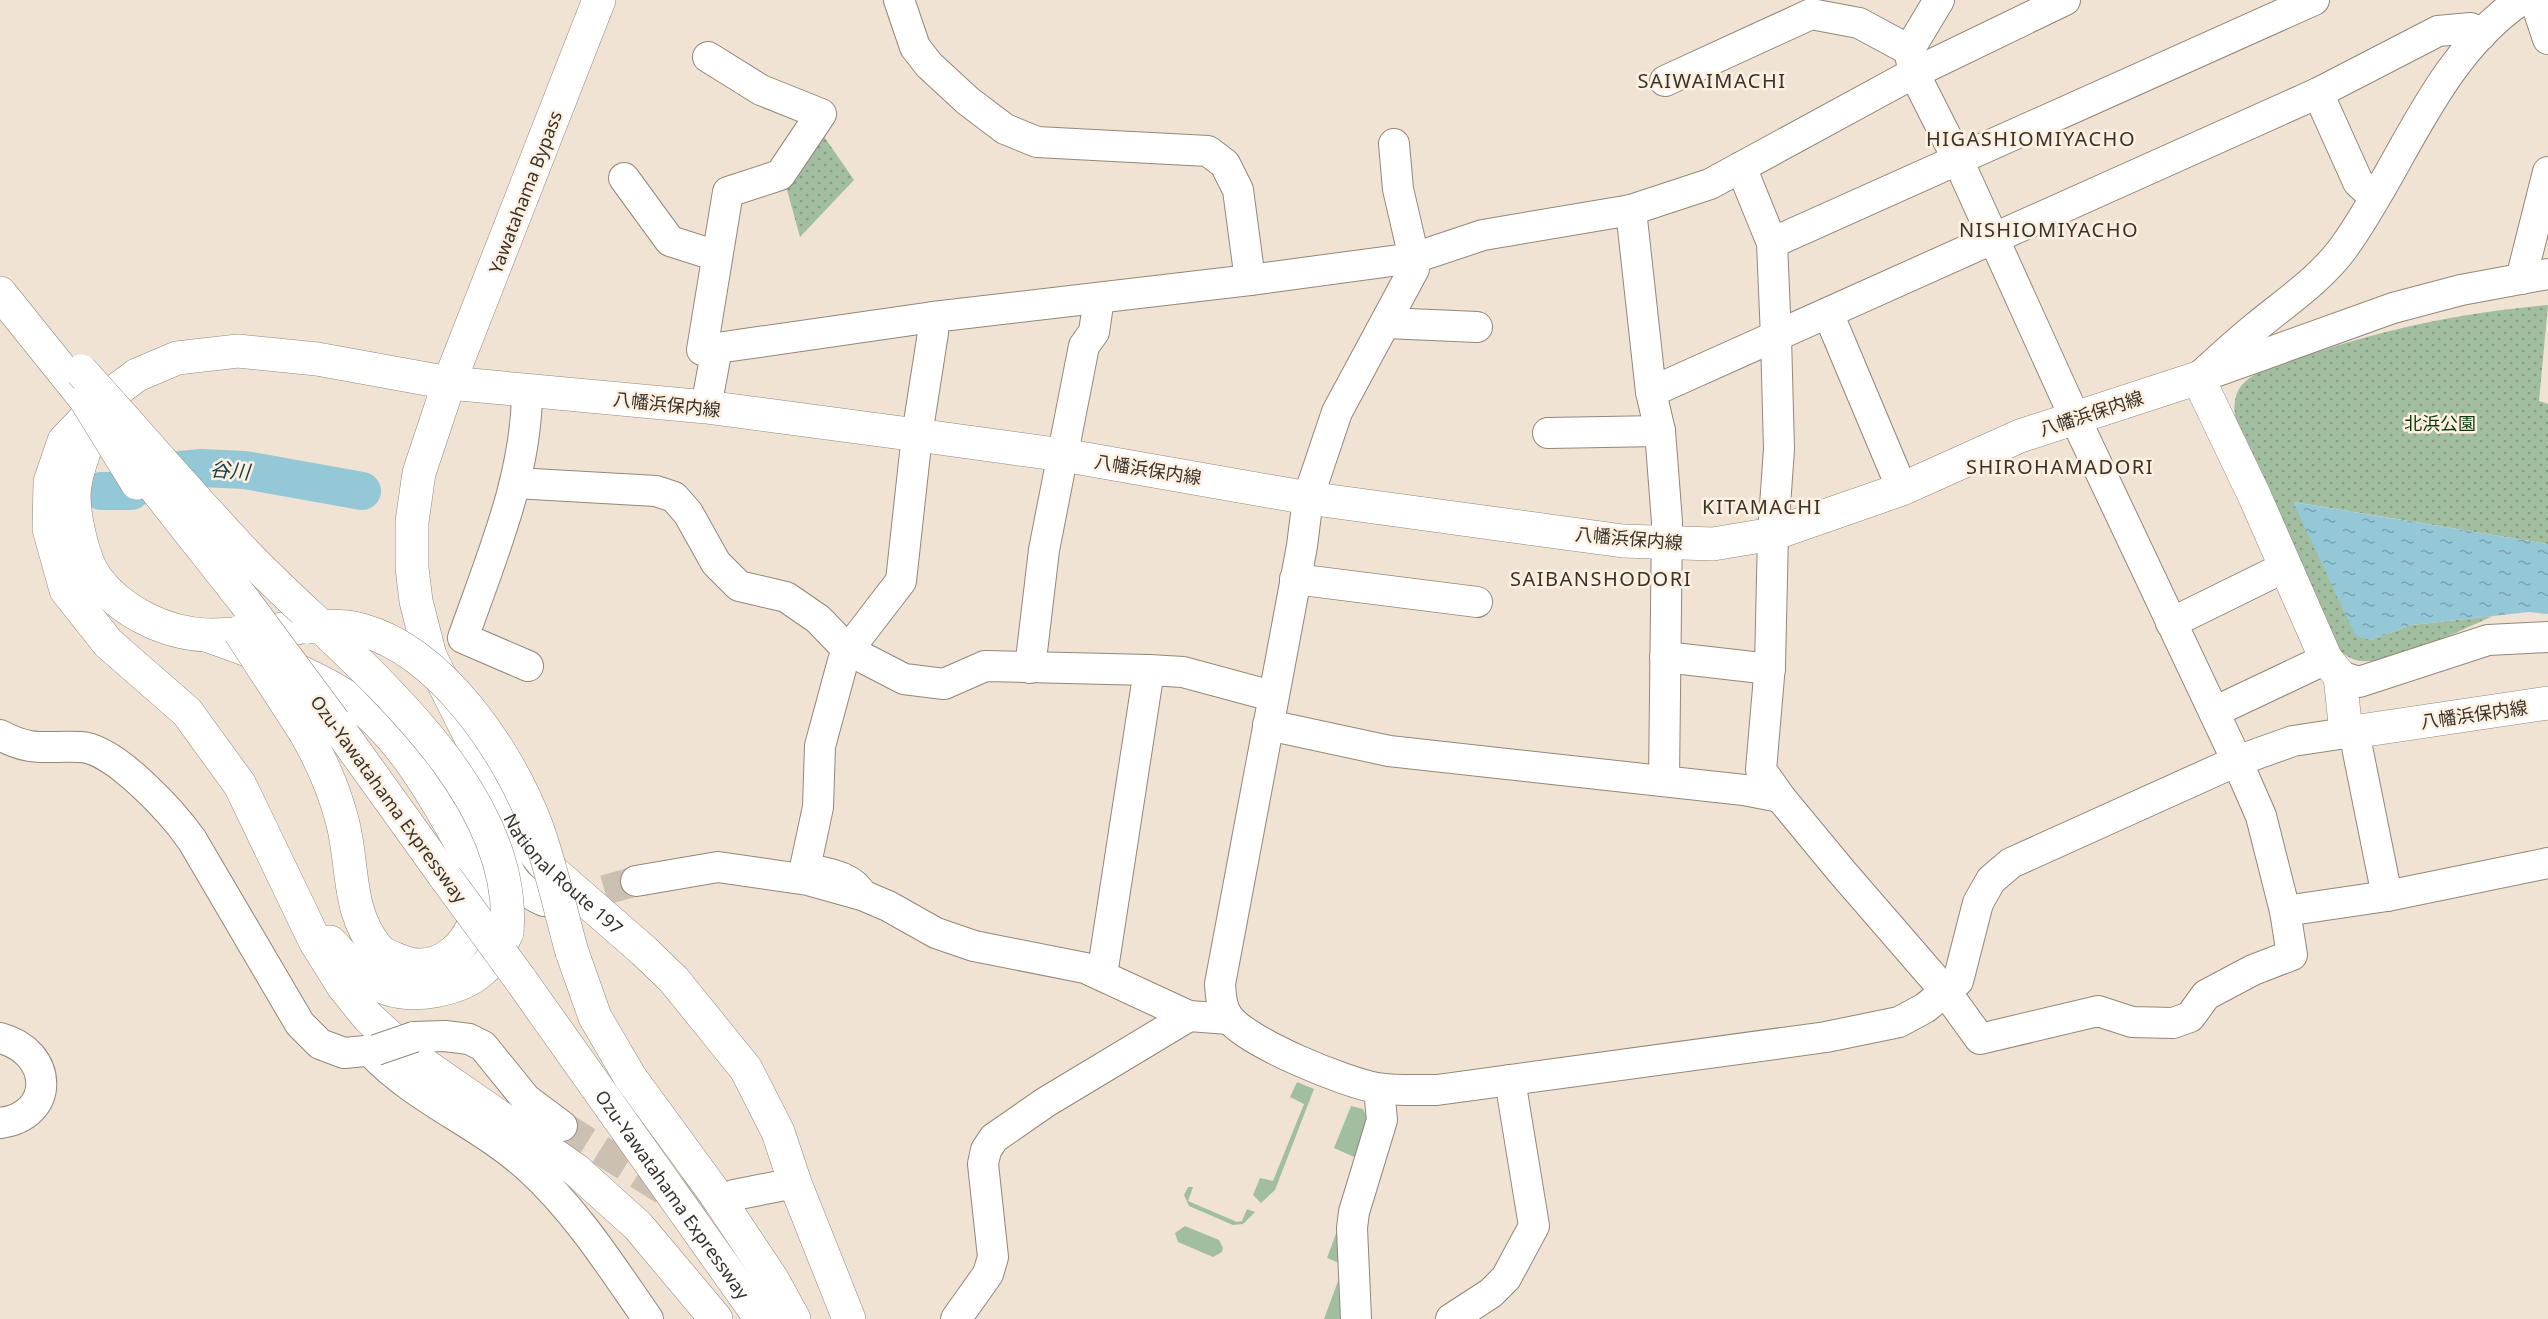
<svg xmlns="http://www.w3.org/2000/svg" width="2548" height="1319" font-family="'Noto Sans','Noto Sans JP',sans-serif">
<defs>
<pattern id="park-dots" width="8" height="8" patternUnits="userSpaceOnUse" patternTransform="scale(1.5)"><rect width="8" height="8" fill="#a2bea0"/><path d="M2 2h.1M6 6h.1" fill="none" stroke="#859b83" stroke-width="1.8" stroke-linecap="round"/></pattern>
<pattern id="water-ripples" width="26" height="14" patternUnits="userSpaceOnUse" patternTransform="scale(1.5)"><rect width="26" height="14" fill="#95c8d7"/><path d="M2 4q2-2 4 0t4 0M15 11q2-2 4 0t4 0" fill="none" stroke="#7aa3af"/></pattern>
</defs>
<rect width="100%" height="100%" fill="#f0e3d3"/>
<g fill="#a2bea0">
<path d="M1297,1082L1314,1089L1275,1190L1261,1203L1253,1195L1260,1178L1273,1181L1304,1104L1290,1097Z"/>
<path d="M1351,1106L1363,1109L1372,1128L1361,1160L1334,1148Z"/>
<path d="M1355,1182L1344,1319H1324L1344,1265L1327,1258Z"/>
<path d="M1188,1187H1193L1188,1201L1237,1222L1242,1221L1247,1209L1255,1212L1243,1224L1233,1225L1189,1206L1184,1195Z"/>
<path d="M1185,1226L1219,1240L1223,1248L1222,1252L1213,1257L1178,1242L1175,1233Z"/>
</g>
<g fill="url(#park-dots)">
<path d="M823,135L854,180L800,237L786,186Z"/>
<path d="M2548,305L2539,401L2548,404V544L2294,502L2370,640L2412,625L2493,616C2463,629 2392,665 2361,661C2351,660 2344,654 2337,648L2236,429C2235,415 2232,401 2239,389C2251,371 2276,366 2295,360C2377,330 2461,313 2548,305Z"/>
</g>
<path fill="url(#water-ripples)" d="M2293,502L2548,544V614L2529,612L2412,625L2370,640L2355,635Z"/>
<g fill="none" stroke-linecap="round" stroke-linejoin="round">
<path stroke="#95c8d7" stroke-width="38" d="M101,491H131L142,482L171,471L201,468L245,470L362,491"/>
<g stroke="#cbc0b2" stroke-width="30" stroke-dasharray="30 15" stroke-linecap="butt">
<path d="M561,901L571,900L636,881"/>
<path d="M562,1126L664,1190L695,1196L734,1195"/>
</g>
<g stroke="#948779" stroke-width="32">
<g id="minor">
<path d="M899,0L915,47L929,65L968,101L1005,129L1037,142L1208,151L1225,164L1238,190L1250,280"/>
<path d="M2535,0L2548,39"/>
<path d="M708,57L761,90L821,114L780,175L728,192L702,350L717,348"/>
<path d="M1665,81L1811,14L1859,23L1909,50"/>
<path d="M2318,93L2358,182L2374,197"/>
<path d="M1394,144L1398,189L1414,258V269L1337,412L1308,498L1302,546L1220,984C1221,996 1221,1008 1229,1018C1248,1043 1346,1083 1377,1088C1396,1091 1418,1090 1437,1090L1826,1037L1899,1022L1925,1008L1958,981L1978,903L1991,880L2011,863L2237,761L2293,741L2346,733"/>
<path d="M1741,167L1772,243L1776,337L1779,449L1773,534L1770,665L1761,770L1780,797L1842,872L1946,992L1980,1039L2098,1011L2132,1022L2173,1023L2190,1017L2206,995L2253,970L2292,955L2285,911L2261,816L2237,761L2075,418L1958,160L1914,73L1909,50L1939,0"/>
<path d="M624,178L670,241L717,256"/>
<path d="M1631,210L1651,392L1660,431L1667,522L1664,781"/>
<path d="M1772,243L2314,0"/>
<path d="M2521,279L2548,172"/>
<path d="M1828,313L1902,489"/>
<path d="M1386,323L1477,327"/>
<path d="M2212,373L2393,308L2461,290L2548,274"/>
<path d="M2198,378C2217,361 2236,343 2256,327C2286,302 2321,279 2344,247C2403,165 2435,59 2521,0"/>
<path d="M527,390C527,476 491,558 463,638L528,666"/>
<path d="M1651,392L2318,93L2438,31L2471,28L2481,35"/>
<path d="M706,407L717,348L933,317L1250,280L1414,258L1483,235L1631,210L1710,184L1914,73L2065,0"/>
<path d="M1548,433L1660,431"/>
<path d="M515,483L656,491L674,497L688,513L716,563L739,586L786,597L818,619L848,650L904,679L944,684L985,666L1149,670L1183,672L1272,696"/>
<path d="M1295,579L1477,602"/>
<path d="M2171,623L2285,567"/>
<path d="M1665,657L1770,669"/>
<path d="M1030,668L1044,550L1084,346L1094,332L1099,298"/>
<path d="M2340,676L2359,682L2488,640L2548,637"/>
<path d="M2214,712L2326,659"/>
<path d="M1268,725L1389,751L1744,790L1780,797"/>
<path d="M2354,732L2387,896"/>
<path d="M0,735C33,753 47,745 81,747C115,749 173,813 192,840L300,1024L320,1044L344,1053L376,1050"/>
<path d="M504,851C505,876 523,892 544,901"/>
<path d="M636,881L718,867L808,880L862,895L888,906L936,933L974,946L1085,968L1189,1016L1229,1019"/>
<path d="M862,895C852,875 824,873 805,868L818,807L820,746L843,661L848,650L901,581L917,435L933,333V317"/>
<path d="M2285,911L2387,896L2548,863"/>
<path d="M1102,975L1149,670"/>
<path d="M414,1037L445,1036L469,1039L483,1046L526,1099L562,1126"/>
<path d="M0,1038C54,1052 56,1116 0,1123"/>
<path d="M371,1052C416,1100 481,1124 529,1168C577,1212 611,1266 648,1319"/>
<path d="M734,1195L795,1183"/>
<path d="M956,1319L988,1274L993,1257L983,1164L986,1150L994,1138L1046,1102L1189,1016"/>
<path d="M1356,1319L1352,1228L1354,1212L1382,1120L1379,1089"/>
<path d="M1451,1319L1491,1293L1506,1278L1534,1226L1510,1080"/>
</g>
</g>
<g stroke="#948779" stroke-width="34">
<path id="major" d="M449,383L706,407L917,435L1063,455L1308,498L1623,541L1713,544L1773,534L1902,489L2020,436L2198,378L2255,497L2326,659L2340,676L2346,733L2548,703"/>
</g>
<g stroke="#948779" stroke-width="34">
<g id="highway">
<path id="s1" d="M599,0L449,383L419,473L412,522V568L416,601L430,656L518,832L543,863L644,951L674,980L746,1069L778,1132L795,1183L849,1319"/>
<path d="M0,293L86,400"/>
<path d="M449,383L317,359L238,351L177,358L137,375L102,401L64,441L50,482L49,529L66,590L108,643L187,712L240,785L315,941L343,986L368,1017L406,1052L576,1170L638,1226L716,1319"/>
<path d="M96,420C88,443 75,470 74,495C74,517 83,560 96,578C121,612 165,633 206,635C236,636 268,630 297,628"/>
<path d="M206,635C254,652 304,670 347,697C394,728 427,783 454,831C466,851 484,883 479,907C471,945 438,978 398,960C391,957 382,954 378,949C346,912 354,863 342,820C334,789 321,760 305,732"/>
<path d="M334,722L446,878"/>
<path d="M330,942C346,958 365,981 388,989C415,998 460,990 481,971C493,961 501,946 507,932"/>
<path d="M572,952L595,1017L630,1077L714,1192L772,1279L794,1319"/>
<path id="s2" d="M520,979L761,1319"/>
</g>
</g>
<use href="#minor" stroke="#fff" stroke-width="30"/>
<use href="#major" stroke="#fff" stroke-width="33"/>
<use href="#highway" stroke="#fff" stroke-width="33"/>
<g stroke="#948779" stroke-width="32" stroke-linecap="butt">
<path id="minor-bridge" d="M376,1050L414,1037"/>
</g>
<g stroke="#948779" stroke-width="34" stroke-linecap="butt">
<g id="highway-bridge">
<path d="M81,371C136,431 189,494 245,553C338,651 519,780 507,932"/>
<path d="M86,400L137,483"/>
<path d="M132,459L245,602L334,722"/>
<path d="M308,627C326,626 345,625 362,630C441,652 508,751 536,825C551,865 560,910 572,952"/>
<path d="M240,632L305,732"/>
<path d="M446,878L520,979"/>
</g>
</g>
<use href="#minor-bridge" stroke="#fff" stroke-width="30"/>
<use href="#highway-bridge" stroke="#fff" stroke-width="33"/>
</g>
<g text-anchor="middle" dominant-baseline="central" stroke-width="5" stroke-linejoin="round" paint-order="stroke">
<g font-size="18" fill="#37322c" stroke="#fef0e0">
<text transform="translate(525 192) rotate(-69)">Yawatahama Bypass</text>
<text transform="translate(667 404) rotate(6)">八幡浜保内線</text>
<text transform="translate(2091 413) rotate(-18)">八幡浜保内線</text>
<text transform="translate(1148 469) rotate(9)">八幡浜保内線</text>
<text transform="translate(1629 538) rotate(5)">八幡浜保内線</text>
<text transform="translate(2474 714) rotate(-8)">八幡浜保内線</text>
<text transform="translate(389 799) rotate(54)">Ozu-Yawatahama Expressway</text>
<text stroke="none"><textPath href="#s1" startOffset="950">National Route 197</textPath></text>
<text stroke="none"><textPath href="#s2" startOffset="264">Ozu-Yawatahama Expressway</textPath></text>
</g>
<g font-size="18" fill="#0c3a0d" stroke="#fef0e0">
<text x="2440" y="423">北浜公園</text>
</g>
<g font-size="20" letter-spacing="1.5" fill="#37322c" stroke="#fef0e0">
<text x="1712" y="80">SAIWAIMACHI</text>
<text x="2031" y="138">HIGASHIOMIYACHO</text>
<text x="2049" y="229">NISHIOMIYACHO</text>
<text x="2060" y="466">SHIROHAMADORI</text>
<text x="1762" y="506">KITAMACHI</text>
<text x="1601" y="578">SAIBANSHODORI</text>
</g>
<g font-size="20" font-style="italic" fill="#103f4a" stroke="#fef0e0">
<text transform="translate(230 470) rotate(5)">谷川</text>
</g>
</g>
</svg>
